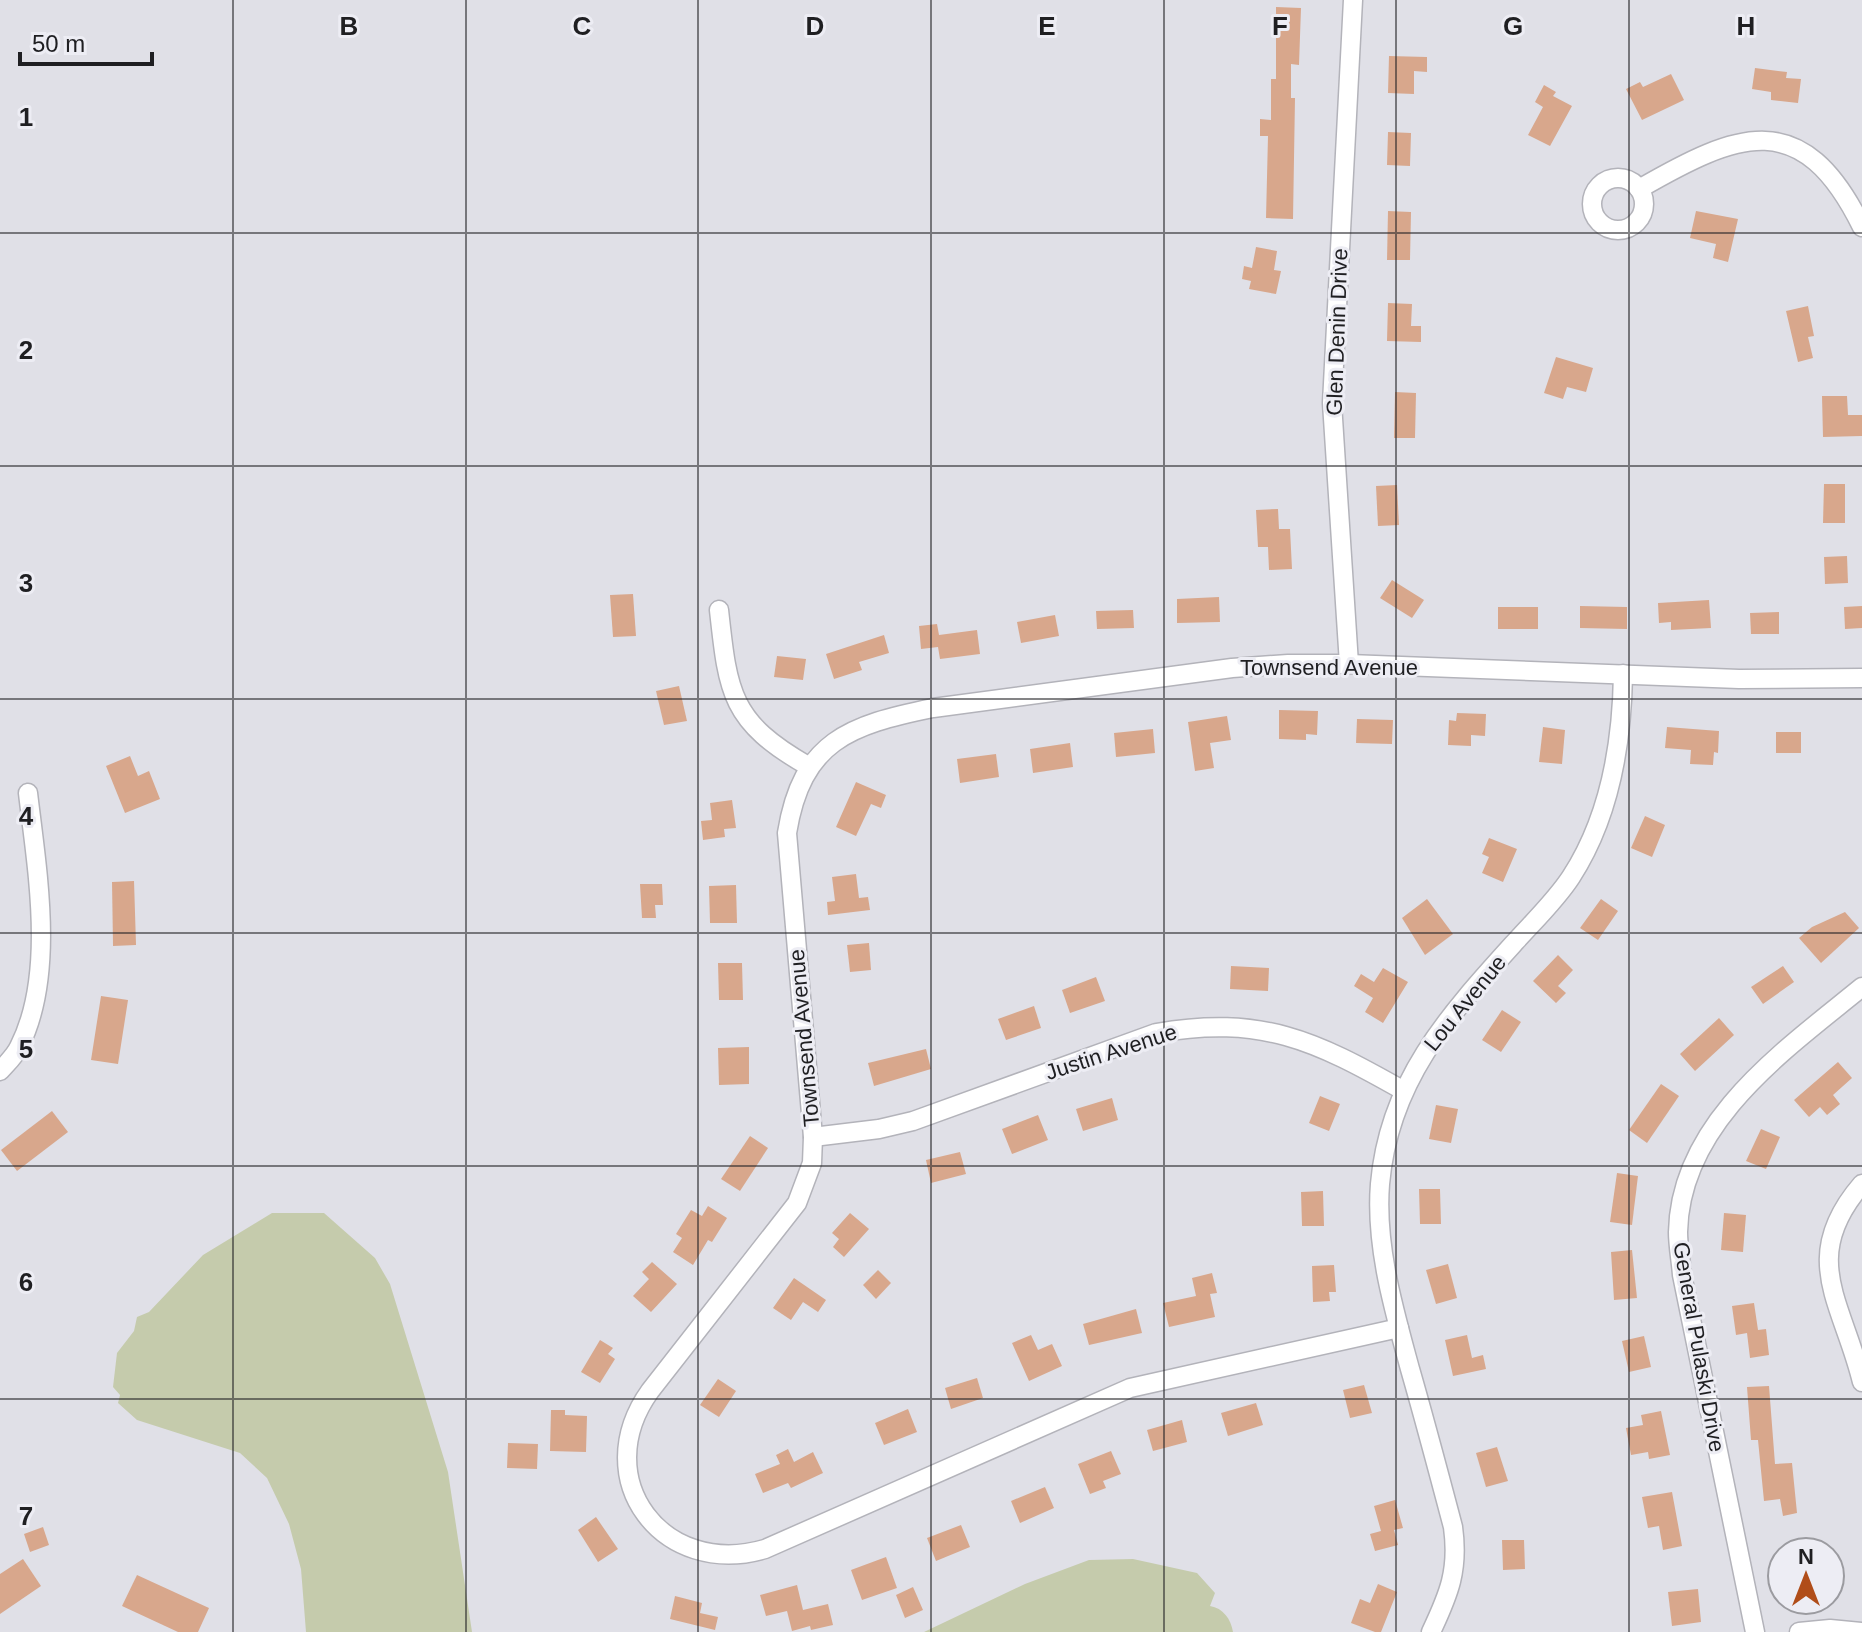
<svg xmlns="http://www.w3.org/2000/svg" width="1862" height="1632" font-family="Arial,sans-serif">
<rect width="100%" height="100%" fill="#e0e0e7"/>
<g fill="#c5cbac">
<path d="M272,1213H324L375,1258L390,1284L448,1472L472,1632H306L301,1569L289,1524L267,1478L240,1453L137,1420L118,1403L120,1395L113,1387L117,1353L134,1331L137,1317L149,1312L203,1255Z"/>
<path d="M1133,1559L1197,1573L1215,1593L1210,1606C1223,1608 1231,1619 1233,1632H924L1025,1584L1089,1560Z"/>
</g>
<g fill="#d8a78c">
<path d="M1276,7L1301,8L1299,65L1291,64V98H1295L1293,219L1266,218L1268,136H1260V119L1271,120V79H1276Z"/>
<path d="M1389,56L1427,57V72L1414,71V94L1388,93Z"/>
<path d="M1755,68L1787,72L1786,78L1801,79L1798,103L1771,100V92L1752,89Z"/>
<path d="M1671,74L1684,100L1642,120L1626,89L1640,82L1643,87Z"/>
<path d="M1544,85L1556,92L1553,96L1572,106L1550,146L1528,135L1543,107L1535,102Z"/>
<path d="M1388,132L1411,133L1410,166L1387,165Z"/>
<path d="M1388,211L1411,212L1410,260H1387Z"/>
<path d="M1696,211L1738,219L1728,262L1713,258L1716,244L1690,238Z"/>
<path d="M1256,247L1277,251L1274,270L1281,271L1276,294L1249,289L1251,281L1242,279L1244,266L1252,268Z"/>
<path d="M1388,303L1412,304L1411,326H1421V342L1387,341Z"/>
<path d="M1808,306L1814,336L1808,337L1813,358L1798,362L1786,311Z"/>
<path d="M1556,357L1593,368L1586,392L1567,387L1563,399L1544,393Z"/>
<path d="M1395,392L1416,393L1415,438H1394Z"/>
<path d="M1822,396H1847L1848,415H1862V436L1823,437Z"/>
<path d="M1824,484H1845V523H1823Z"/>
<path d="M1397,485L1399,525L1378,526L1376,486Z"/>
<path d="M1278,509L1279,529H1290L1292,569L1269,570L1268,547H1258L1256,510Z"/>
<path d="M1847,556L1848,583L1825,584L1824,557Z"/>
<path d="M1392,580L1424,600L1412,618L1380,598Z"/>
<path d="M633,594L636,636L613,637L610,595Z"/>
<path d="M1219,597L1220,622L1177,623V599Z"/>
<path d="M1709,600L1711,628L1671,630V622L1659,623L1658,603Z"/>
<path d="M1580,606L1627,607V629L1580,628Z"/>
<path d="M1862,606V628L1845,629L1844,607Z"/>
<rect x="1498" y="607" width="40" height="22"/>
<path d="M1133,610L1134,628L1097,629L1096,611Z"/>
<path d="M1779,612V634H1751L1750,613Z"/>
<path d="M1055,615L1059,636L1021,643L1017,622Z"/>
<path d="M937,624L939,635L977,630L980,654L940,659L938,647L921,649L919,626Z"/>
<path d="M884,635L889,653L859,662L862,670L834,679L826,654Z"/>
<path d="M777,656L806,659L803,680L774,677Z"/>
<path d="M679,686L687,721L664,725L656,691Z"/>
<path d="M1279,710L1318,711L1317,735L1306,734V740L1279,739Z"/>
<path d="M1457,713L1486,714L1485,736L1471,735V746L1448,745L1449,720L1456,721Z"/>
<path d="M1227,716L1231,740L1210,743L1214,768L1195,771L1188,722Z"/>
<path d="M1357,719L1393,720L1392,744L1356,743Z"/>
<path d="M1543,727L1565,730L1562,764L1539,762Z"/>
<path d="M1667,727L1719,731L1718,753L1714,752L1713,765L1690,764L1691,750L1665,748Z"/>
<path d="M1153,729L1155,753L1116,757L1114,733Z"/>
<rect x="1776" y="732" width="25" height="21"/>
<path d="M1070,743L1073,767L1033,773L1030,749Z"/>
<path d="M996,754L999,777L960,783L957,759Z"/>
<path d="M130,756L138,776L149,771L160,799L125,813L106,766Z"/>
<path d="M856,782L886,795L881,808L871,804L856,836L836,827Z"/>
<path d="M732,800L736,828L724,829L725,837L703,840L701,821L712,820L710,803Z"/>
<path d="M1645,816L1665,825L1652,857L1631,848Z"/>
<path d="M1489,838L1517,849L1503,882L1482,873L1489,857L1482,854Z"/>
<path d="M856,874L859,898L868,897L870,910L828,915L827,902L835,901L832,877Z"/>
<path d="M134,881L136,945L113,946L112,882Z"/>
<path d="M640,884H662L663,905H655L656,918H642Z"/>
<path d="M736,885L737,923H710L709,886Z"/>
<path d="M1427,899L1453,934L1425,955L1402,918Z"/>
<path d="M1601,899L1618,911L1598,940L1580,928Z"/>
<path d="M1845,912L1859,928L1821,963L1799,938L1812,927Z"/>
<path d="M869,943L871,970L850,972L847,945Z"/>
<path d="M1558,955L1573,970L1558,986L1566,993L1556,1003L1533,981Z"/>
<path d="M718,963H742L743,1000H719Z"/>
<path d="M1231,966L1269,968L1268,991L1230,989Z"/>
<path d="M1783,966L1794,982L1763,1004L1751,987Z"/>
<path d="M1383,968L1408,982L1383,1023L1365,1012L1373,998L1354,986L1361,974L1374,982Z"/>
<path d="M1096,977L1105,1001L1070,1013L1062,990Z"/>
<path d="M101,996L128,1000L118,1064L91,1060Z"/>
<path d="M1034,1006L1041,1028L1006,1040L998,1019Z"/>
<path d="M1502,1010L1521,1022L1501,1052L1482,1040Z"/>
<path d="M1719,1018L1734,1035L1695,1071L1680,1054Z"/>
<path d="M749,1047V1084L719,1085L718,1048Z"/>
<path d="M926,1049L931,1069L874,1086L868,1063Z"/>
<path d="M1838,1062L1852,1078L1833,1095L1840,1104L1827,1115L1820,1107L1809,1117L1794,1100Z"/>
<path d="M1661,1084L1679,1096L1647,1143L1629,1130Z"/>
<path d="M1320,1096L1340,1104L1329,1131L1309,1123Z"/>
<path d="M1112,1098L1118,1120L1083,1131L1076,1109Z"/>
<path d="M1436,1105L1458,1109L1451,1143L1429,1139Z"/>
<path d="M52,1111L68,1132L17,1171L1,1150Z"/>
<path d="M1038,1115L1048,1140L1012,1154L1002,1129Z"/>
<path d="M1761,1129L1780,1137L1766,1169L1746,1161Z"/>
<path d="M750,1136L768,1148L740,1191L721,1179Z"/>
<path d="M960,1152L966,1174L931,1183L926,1160Z"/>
<path d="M1617,1173L1638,1176L1632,1225L1610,1222Z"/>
<path d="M1419,1189H1440L1441,1224H1420Z"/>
<path d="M1323,1191L1324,1226H1302L1301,1192Z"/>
<path d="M708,1206L727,1218L712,1242L708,1240L693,1265L673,1252L682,1238L676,1234L691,1210L702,1216Z"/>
<path d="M850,1213L869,1229L844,1257L833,1247L839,1239L832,1233Z"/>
<path d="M1724,1213L1746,1215L1743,1252L1721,1250Z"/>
<path d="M1632,1250L1637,1298L1614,1300L1611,1252Z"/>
<path d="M652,1262L677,1284L651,1312L633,1296L649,1279L642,1272Z"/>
<path d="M1448,1264L1457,1298L1436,1304L1426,1270Z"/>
<path d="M1334,1265L1336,1292H1329L1330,1301L1313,1302L1312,1266Z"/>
<path d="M878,1270L891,1283L876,1299L863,1285Z"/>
<path d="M1212,1273L1217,1293L1210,1294L1215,1317L1169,1327L1163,1303L1196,1296L1192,1278Z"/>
<path d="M794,1278L826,1300L818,1312L803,1302L791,1320L773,1308Z"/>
<path d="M1754,1303L1758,1330L1766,1329L1769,1355L1750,1358L1747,1333L1736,1335L1732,1306Z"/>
<path d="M1136,1309L1142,1333L1089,1345L1083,1324Z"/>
<path d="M1031,1335L1038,1350L1052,1344L1062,1366L1029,1381L1012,1343Z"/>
<path d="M1467,1335L1472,1358L1483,1355L1486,1369L1453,1376L1445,1340Z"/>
<path d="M1644,1336L1651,1367L1629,1372L1622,1341Z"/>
<path d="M600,1340L613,1348L608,1354L615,1359L600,1383L581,1372Z"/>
<path d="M977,1378L983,1398L951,1409L945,1388Z"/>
<path d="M718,1379L736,1391L719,1417L700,1405Z"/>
<path d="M1364,1385L1372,1413L1350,1418L1343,1390Z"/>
<path d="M1769,1386L1775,1464L1792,1463L1797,1513L1783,1516L1780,1499L1764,1501L1758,1440H1751L1747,1387Z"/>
<path d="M1256,1403L1263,1425L1228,1436L1221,1413Z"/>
<path d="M908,1409L917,1432L884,1445L875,1423Z"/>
<path d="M551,1410H565V1415L587,1416L586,1452L550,1451Z"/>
<path d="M1661,1411L1670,1455L1649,1459L1648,1452L1631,1455L1626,1428L1643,1425L1641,1415Z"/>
<path d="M1182,1420L1187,1442L1153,1451L1147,1430Z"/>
<path d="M508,1443L538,1444L537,1469L507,1468Z"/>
<path d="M1497,1447L1508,1481L1486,1487L1476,1453Z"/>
<path d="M788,1449L794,1462L813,1452L823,1473L791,1488L788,1483L763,1493L755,1474L780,1464L776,1455Z"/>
<path d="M1111,1451L1121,1474L1103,1481L1106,1488L1090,1494L1078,1464Z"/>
<path d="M1045,1487L1054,1508L1020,1523L1011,1501Z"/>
<path d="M1672,1492L1682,1546L1663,1550L1659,1526L1648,1528L1642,1497Z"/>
<path d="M1395,1500L1403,1528L1394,1530L1398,1545L1375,1551L1370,1534L1381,1531L1374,1506Z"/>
<path d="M596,1517L618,1549L598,1562L578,1530Z"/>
<path d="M961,1525L970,1547L936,1561L927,1538Z"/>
<path d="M43,1527L49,1545L30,1552L24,1534Z"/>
<path d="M1502,1540H1524L1525,1569L1503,1570Z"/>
<path d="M886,1557L897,1588L862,1600L851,1570Z"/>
<path d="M23,1559L41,1586L0,1614V1574Z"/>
<path d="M137,1575L209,1608L198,1632H178L122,1606Z"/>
<path d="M1378,1584L1397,1592L1381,1632H1375L1351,1623L1360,1599L1370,1603Z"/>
<path d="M797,1585L803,1610L828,1604L833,1625L811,1630L810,1626L792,1631L787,1611L766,1616L760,1595Z"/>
<path d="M913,1587L923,1610L905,1618L896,1595Z"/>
<path d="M1698,1589L1701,1622L1672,1626L1668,1592Z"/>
<path d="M675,1596L702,1603L700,1613L718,1617L715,1630L670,1619Z"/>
</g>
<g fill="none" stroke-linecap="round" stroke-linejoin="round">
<g stroke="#b3b3ba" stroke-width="21">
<g id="minor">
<circle cx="1618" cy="204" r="26"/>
<path d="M1639,189C1738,132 1802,105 1862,227"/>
<path d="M719,610C728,694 731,722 808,766"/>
<path d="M1349,664L1332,403L1353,0"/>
<path d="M0,1071C6,1064 15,1056 19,1047C56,975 37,870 28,793"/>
<path d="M813,1137L879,1129L913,1121L1156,1033C1262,1015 1314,1040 1404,1091"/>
<path d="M1862,1184C1798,1258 1843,1303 1862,1382"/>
<path d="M1399,1328L1130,1388L765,1549C663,1579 587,1479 650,1391L797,1203L812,1163L813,1137L787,833C802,741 849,725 933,708L1232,668L1288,664H1349L1739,679L1862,678"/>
<path d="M1431,1632C1449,1594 1459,1570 1453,1527C1439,1474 1425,1421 1410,1369C1394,1310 1375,1246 1380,1184C1389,1080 1449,1015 1516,941C1535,920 1556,900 1571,877C1610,817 1622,744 1623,674"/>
<path d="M1755,1632L1682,1275C1681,1261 1678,1246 1678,1232C1680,1122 1785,1050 1862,987"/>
<path d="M1799,1632L1830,1629L1861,1632"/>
</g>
</g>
<use href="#minor" stroke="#fff" stroke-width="18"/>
</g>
<path fill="none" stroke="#1f1f22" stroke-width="2" stroke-opacity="0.55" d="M233,0V1632M466,0V1632M698,0V1632M931,0V1632M1164,0V1632M1396,0V1632M1629,0V1632M0,233H1862M0,466H1862M0,699H1862M0,933H1862M0,1166H1862M0,1399H1862"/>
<g text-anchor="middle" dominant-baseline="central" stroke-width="6" stroke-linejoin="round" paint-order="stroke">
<g font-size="22" fill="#1f1f22" stroke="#ededf4">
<text transform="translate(1337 332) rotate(-88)">Glen Denin Drive</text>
<text x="1329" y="667">Townsend Avenue</text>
<text transform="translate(1465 1003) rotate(-51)">Lou Avenue</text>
<text transform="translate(804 1038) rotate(-95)">Townsend Avenue</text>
<text transform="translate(1111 1052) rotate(-18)">Justin Avenue</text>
<text transform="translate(1699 1347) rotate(80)">General Pulaski Drive</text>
</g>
</g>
<g font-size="26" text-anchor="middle" font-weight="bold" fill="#1f1f22" stroke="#ededf4" stroke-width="6" stroke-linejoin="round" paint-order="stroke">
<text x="349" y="35">B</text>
<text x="582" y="35">C</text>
<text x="815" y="35">D</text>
<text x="1047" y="35">E</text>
<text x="1280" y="35">F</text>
<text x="1513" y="35">G</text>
<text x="1746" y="35">H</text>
<text x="26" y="126">1</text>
<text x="26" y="359">2</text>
<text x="26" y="592">3</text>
<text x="26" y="825">4</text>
<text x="26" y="1058">5</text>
<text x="26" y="1291">6</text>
<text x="26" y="1525">7</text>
</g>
<g transform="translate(1806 1576)"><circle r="38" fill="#ededf4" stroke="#9b9ba0" stroke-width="2"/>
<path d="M0-6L14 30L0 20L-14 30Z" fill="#b04d19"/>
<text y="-12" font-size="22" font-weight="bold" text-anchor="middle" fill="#1f1f22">N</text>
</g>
<path d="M20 52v12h132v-12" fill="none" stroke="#1f1f22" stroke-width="4"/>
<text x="32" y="52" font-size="24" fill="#1f1f22" stroke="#ededf4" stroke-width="6" paint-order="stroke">50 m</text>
</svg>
